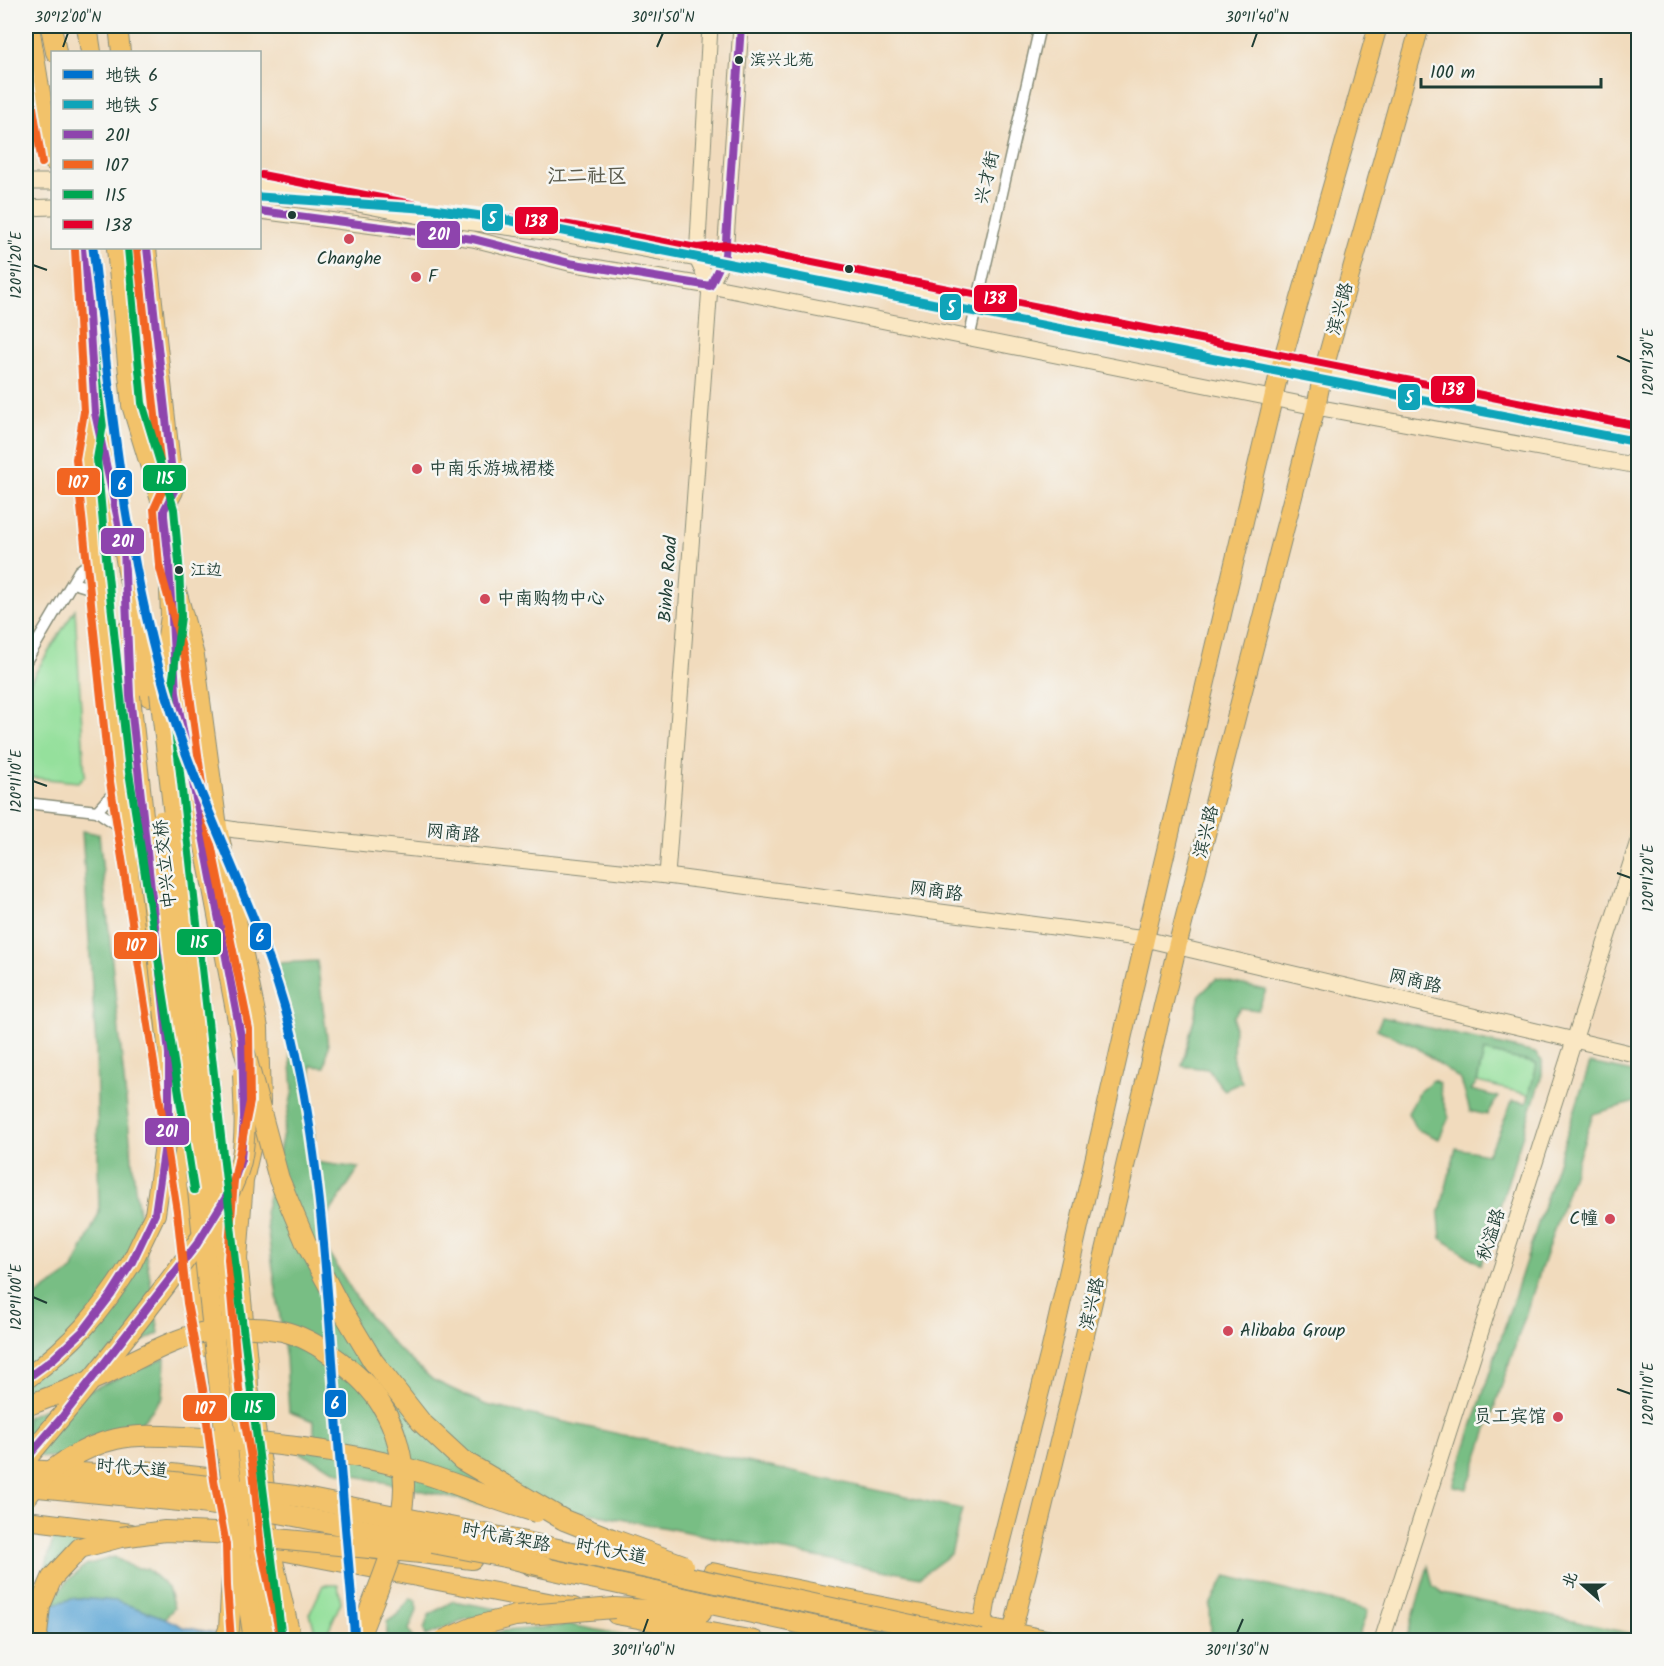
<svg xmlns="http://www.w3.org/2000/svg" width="1664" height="1666" font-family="Kalam,'LXGW WenKai TC',sans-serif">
<rect width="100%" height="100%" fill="#f6f6f2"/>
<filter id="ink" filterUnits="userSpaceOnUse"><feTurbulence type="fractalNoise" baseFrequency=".0167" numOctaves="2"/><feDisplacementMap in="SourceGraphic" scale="12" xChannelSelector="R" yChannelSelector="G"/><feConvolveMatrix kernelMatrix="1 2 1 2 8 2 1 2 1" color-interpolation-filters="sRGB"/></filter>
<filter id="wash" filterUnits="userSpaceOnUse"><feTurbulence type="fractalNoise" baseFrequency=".008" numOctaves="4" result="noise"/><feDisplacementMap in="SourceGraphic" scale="24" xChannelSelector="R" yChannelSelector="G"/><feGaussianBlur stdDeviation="1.35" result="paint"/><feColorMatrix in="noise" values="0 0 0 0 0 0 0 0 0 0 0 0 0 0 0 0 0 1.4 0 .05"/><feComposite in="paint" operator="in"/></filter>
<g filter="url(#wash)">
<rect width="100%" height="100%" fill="#f1dbbd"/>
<g fill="#95e09c" stroke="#5a8e68" stroke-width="1.5">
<path d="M75,609L85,776L78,782L26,777V688Z"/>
<path d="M1484,1051L1538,1064L1530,1095L1477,1082Z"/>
<path d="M323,1585H338L341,1602L324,1640H317L310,1613Z"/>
</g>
<g fill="#78be84" stroke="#4c7e5c" stroke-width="1.5">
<path d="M82,831L99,834L135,1188L159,1333L87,1370L26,1396V1303L72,1271L99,1213L96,1048Z"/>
<path d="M317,961L328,1046L325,1067L311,1066L315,1162L359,1168L325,1220L323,1244L364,1310L395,1346L433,1380L486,1405L962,1509L951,1554L920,1577L589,1513L476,1503L339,1472L300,1453L301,1435L314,1437V1421L289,1412L286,1359L265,1213L293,1090L289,1038L278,963Z"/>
<path d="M1216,979L1266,990L1258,1010L1240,1008L1234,1016L1233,1061L1242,1082L1224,1090L1208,1069L1182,1066L1200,995Z"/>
<path d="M1382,1017L1535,1053L1542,1061V1075L1481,1265L1441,1238L1439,1215L1456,1148L1487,1154L1498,1135L1512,1101L1527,1103L1537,1064L1484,1051L1477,1082L1471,1090L1498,1097L1487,1115L1470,1111L1461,1080L1416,1047L1377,1029Z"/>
<path d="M1590,1063L1638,1073V1105L1635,1102L1593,1114L1467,1489L1453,1486Z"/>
<path d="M1433,1080L1439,1083L1442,1098L1449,1117L1439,1139L1416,1129L1408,1113L1420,1091Z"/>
<path d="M165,1358L163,1397L133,1433L57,1458L26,1455V1417Z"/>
<path d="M54,1536L87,1544L43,1577Z"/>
<path d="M114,1557L132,1567L147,1569L168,1588L174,1608L165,1618L116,1601L75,1598L50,1605L67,1581L86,1565Z"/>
<path d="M1428,1566L1433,1586L1443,1593L1638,1635V1640H1406Z"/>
<path d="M1226,1576L1368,1610L1357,1640H1220L1211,1638L1210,1605Z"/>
<path d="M411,1598L416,1601L417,1611L409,1629L413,1638L411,1640H390L387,1634V1622L397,1615Z"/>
<path d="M453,1601L508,1611L463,1620L426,1636L424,1629L429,1615Z"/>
<path d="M571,1625L650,1640H474L504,1631Z"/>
</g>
<path fill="#61a8d7" stroke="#407286" stroke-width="1.5" d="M75,1598L116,1601L165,1618L183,1627L254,1640H26V1612Z"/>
</g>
<g filter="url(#ink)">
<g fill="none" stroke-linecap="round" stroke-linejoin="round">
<g stroke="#888c78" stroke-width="13">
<g id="street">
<path d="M969,339L1040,26"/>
<path d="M73,583L100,591"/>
<path d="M26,661L79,571L96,558"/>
<path d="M26,803L97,811L128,832"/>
<path d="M97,811L114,792L117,782"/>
</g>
</g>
<g stroke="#888c78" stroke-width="17">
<g id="secondary">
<path d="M26,182H52"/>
<path d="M260,185L420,216L568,235L697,259L725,255C1029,317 1334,375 1638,437"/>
<path d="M26,208L52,207"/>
<path d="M260,211L473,239L569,263L710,286L1316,407L1638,466"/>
<path d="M710,286L697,259L710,26"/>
<path d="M218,827L236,830L667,876L1145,939L1638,1055"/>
<path d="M667,876L710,286L725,255L741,26"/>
<path d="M1382,1640L1638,841"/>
</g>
</g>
<g stroke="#888c78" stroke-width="20">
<g id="primary">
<path d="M30,26L52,161"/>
<path d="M118,26L121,52"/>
<path d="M147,248L174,491L164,510"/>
<path d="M94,415L86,458L96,558L119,773L158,1030"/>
<path d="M174,580L195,656L218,827L259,1028L261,1103L244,1181L238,1259L248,1361L249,1387L263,1469L271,1548L292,1640"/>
<path d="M172,1117L187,1210L197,1302L206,1347"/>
<path d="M145,1470L216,1478"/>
<path d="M26,1520L131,1533"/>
<path d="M260,1547L574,1607"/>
<path d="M712,1572L1051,1640"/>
<path d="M237,1597L241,1640"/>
<path d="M616,1615L755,1640"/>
<path d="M980,1640L986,1603L1050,1352L1145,939L1281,365L1378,26"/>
<path d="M1006,1640L1012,1633L1076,1373L1177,947L1316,407L1323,372L1420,26"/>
</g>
</g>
<g stroke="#888c78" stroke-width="22">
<g id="highway">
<path d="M51,26L56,52"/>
<path d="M87,26L91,52"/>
<path d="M85,248L95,413L124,548L149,696"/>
<path d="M117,248L132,405L164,510L169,563L171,616L160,693"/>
<path d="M127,631L130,696"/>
<path d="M174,655L176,693L242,1042"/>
<path d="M26,1379C74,1343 100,1313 132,1262"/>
<path d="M564,1520L612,1539"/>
<path d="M421,1553L472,1559"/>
<path d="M531,1565L877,1640"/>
<path d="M614,1608L701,1613"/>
<path d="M39,1640L37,1635L40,1606L52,1578L80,1548L121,1537"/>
</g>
</g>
<use href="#street" stroke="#fff" stroke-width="10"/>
<use href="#secondary" stroke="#fae7c3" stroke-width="15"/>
<use href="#primary" stroke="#f2c26a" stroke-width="18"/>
<use href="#highway" stroke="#f2c26a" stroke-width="20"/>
<g stroke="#888c78" stroke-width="22" stroke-linecap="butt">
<g id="highway-bridge">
<path d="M160,693L229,1297L272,1640"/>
<path d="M130,696L169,1054V1117L155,1214L132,1262"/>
<path d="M161,821C189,1095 212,1369 254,1640"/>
<path d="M242,1042L279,1179L306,1243L338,1303L373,1361L421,1422L462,1460L564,1520"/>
<path d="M26,1406C56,1395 85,1384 114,1370C142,1357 171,1340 201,1333C228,1327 255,1326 282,1331C316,1338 365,1377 382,1406C396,1428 403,1458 404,1484C405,1533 375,1594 358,1640"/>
<path d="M26,1459C74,1402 121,1344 166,1285C192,1250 231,1203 241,1161C247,1133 244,1102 243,1074"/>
<path d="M26,1470L114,1475L295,1496L525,1542L981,1640"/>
<path d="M28,1486L200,1503L279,1513L510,1558L546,1567"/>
<path d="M26,1498C43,1471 84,1446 116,1439C142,1433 175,1437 202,1438C270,1443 340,1450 406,1468C450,1480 491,1500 536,1512"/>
<path d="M121,1537L165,1531L215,1533L421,1553"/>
<path d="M612,1539L683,1565"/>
<path d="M225,1640L229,1629L233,1559"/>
<path d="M444,1640L474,1627L515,1616L614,1608"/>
</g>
</g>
<use href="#highway-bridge" stroke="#f2c26a" stroke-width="20"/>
<g stroke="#f6f6f2" stroke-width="12">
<g id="bus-1">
<path d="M260,211L473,239L569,263L710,286L725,255L741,26"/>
<path d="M26,1379L53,1359L84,1330L111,1295L132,1262L155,1214L169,1117V1054L130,696L124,548L95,413L85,248"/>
<path d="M26,1459L63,1416L197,1244L231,1189L241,1160L244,1117L242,1042L176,693L169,563L164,516V510L174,491L147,248"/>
</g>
</g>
<g stroke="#f6f6f2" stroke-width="12">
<g id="bus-2">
<path d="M26,64L42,163"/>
<path d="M75,249L84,412L76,459L109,775L177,1211L187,1303L203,1389L214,1480L226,1545L227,1586L231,1640"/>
<path d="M137,249L163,489L154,509L159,565L185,658L208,829L249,1029L250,1102L234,1180L228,1259L239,1389L253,1470L261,1549L281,1640"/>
</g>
</g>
<g stroke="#f6f6f2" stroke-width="12">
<g id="bus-3">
<path d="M128,248L142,403L174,509L179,563L181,617L171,693L239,1296L282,1639"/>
<path d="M97,280L105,413L97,459L106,557L129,772L194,1190"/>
</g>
</g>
<g stroke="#f6f6f2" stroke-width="12">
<path id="bus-4" d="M262,175L422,206L569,225L697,248L727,245L1638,426"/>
</g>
<use href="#bus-1" stroke="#8e44ad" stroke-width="8"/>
<use href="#bus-2" stroke="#f26522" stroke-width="8"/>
<use href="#bus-3" stroke="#00a651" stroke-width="8"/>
<use href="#bus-4" stroke="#e4002b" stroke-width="8"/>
<g stroke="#f6f6f2" stroke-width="14">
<path id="metro-1" d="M93,248C111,404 125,563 172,713C207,823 265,923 292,1035C319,1149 326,1267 334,1383C340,1469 348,1554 355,1640"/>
</g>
<g stroke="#f6f6f2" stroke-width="14">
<path id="metro-2" d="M260,197L434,209L507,220L1638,442"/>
</g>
<use href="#metro-1" stroke="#0072ce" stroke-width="9"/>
<use href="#metro-2" stroke="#0fa4b9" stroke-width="9"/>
</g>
</g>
<path fill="none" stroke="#1f3d34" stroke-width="2" d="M63,47L68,33M657,47L663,33M1252,47L1257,33M33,265L47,270M1617,356L1631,362M33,781L47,786M1617,873L1631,878M33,1297L47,1303M1617,1389L1631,1394M643,1633L648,1619M1237,1633L1243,1619"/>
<g fill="#1f3d34" stroke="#f6f6f2" stroke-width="2">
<circle cx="739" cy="60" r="5"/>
<circle cx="292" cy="215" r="5"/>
<circle cx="849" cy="269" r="5"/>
<circle cx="179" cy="570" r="5"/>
</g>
<g fill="#d1495b" stroke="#f6f6f2" stroke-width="2">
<circle cx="349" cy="239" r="6"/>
<circle cx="416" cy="277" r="6"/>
<circle cx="417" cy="469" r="6"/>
<circle cx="485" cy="599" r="6"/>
<circle cx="1610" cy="1219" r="6"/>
<circle cx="1228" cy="1331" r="6"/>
<circle cx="1558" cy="1417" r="6"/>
</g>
<g text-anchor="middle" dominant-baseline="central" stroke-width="5" stroke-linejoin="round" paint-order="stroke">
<g font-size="16" fill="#1f3d34" stroke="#f6f6f2" text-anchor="start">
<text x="750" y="60">滨兴北苑</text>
<text x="190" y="570">江边</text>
</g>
<g font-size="18" fill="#1f3d34" stroke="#f6f6f2">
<text transform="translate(988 178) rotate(-77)">兴才街</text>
<text transform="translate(1341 309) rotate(-75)">滨兴路</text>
<text transform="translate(669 579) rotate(-86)">Binhe Road</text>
<text transform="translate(1207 832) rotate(-76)">滨兴路</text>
<text transform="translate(453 834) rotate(6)">网商路</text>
<text transform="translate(166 864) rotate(-96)">中兴立交桥</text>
<text transform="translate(936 892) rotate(8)">网商路</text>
<text transform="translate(1415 982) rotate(13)">网商路</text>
<text transform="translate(1492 1235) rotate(-72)">秋溢路</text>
<text transform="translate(1093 1304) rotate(-77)">滨兴路</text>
<text transform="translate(132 1469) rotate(5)">时代大道</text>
<text transform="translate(506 1538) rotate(11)">时代高架路</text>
<text transform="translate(611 1552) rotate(11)">时代大道</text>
</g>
<g font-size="18" fill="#1f3d34" stroke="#f6f6f2" text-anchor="start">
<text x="349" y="259" text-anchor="middle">Changhe</text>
<text x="428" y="277">F</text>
<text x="429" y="469">中南乐游城裙楼</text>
<text x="497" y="599">中南购物中心</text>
<text x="1598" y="1219" text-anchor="end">C幢</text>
<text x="1240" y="1331">Alibaba Group</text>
<text x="1546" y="1417" text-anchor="end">员工宾馆</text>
</g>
<g font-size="20" font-weight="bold" fill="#5d5d4f" stroke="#f6f6f2">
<text x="587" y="177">江二社区</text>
</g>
</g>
<g stroke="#f6f6f2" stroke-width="2">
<rect x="481" y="203" width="23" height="29" rx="6" fill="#0fa4b9"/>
<rect x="514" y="206" width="45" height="29" rx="6" fill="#e4002b"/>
<rect x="416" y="220" width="45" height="29" rx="6" fill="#8e44ad"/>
<rect x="973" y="284" width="45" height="29" rx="6" fill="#e4002b"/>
<rect x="939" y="293" width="23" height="28" rx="6" fill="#0fa4b9"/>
<rect x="1430" y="375" width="46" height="29" rx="6" fill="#e4002b"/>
<rect x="1397" y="383" width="24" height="28" rx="6" fill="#0fa4b9"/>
<rect x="142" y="464" width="45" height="28" rx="6" fill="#00a651"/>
<rect x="56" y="467" width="45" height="29" rx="6" fill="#f26522"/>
<rect x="110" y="469" width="23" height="29" rx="6" fill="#0072ce"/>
<rect x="100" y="527" width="45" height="28" rx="6" fill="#8e44ad"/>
<rect x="249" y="922" width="23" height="29" rx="6" fill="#0072ce"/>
<rect x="176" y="928" width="46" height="28" rx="6" fill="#00a651"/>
<rect x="113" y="931" width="45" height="29" rx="6" fill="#f26522"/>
<rect x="144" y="1117" width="46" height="29" rx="6" fill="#8e44ad"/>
<rect x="324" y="1389" width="23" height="29" rx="6" fill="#0072ce"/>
<rect x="230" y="1392" width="46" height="29" rx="6" fill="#00a651"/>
<rect x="182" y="1394" width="46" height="28" rx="6" fill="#f26522"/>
</g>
<g font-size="16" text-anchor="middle" font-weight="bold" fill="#fff">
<text x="492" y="224">5</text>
<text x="536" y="227">138</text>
<text x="439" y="240">201</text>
<text x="995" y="304">138</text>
<text x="951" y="313">5</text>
<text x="1453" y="395">138</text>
<text x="1409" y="403">5</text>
<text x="165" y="484">115</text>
<text x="78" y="488">107</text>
<text x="122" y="490">6</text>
<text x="123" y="547">201</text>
<text x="260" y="942">6</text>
<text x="199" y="948">115</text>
<text x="136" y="951">107</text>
<text x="167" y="1137">201</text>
<text x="335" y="1409">6</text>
<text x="253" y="1413">115</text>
<text x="205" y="1414">107</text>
</g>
<rect width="1664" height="1666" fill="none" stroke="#f6f6f2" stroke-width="66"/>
<rect x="51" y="51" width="210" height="198" fill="#f6f6f2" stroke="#a0aca6" stroke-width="1.5"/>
<rect x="63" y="70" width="30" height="9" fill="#0072ce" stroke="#a0aca6" stroke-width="1.5"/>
<text x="105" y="81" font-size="18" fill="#1f3d34">地铁 6</text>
<rect x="63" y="100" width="30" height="9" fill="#0fa4b9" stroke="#a0aca6" stroke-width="1.5"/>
<text x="105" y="111" font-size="18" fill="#1f3d34">地铁 5</text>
<rect x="63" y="130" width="30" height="9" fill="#8e44ad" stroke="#a0aca6" stroke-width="1.5"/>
<text x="105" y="141" font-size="18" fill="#1f3d34">201</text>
<rect x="63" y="160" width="30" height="9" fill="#f26522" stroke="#a0aca6" stroke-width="1.5"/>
<text x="105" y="171" font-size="18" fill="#1f3d34">107</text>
<rect x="63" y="190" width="30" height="9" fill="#00a651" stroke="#a0aca6" stroke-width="1.5"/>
<text x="105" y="201" font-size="18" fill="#1f3d34">115</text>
<rect x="63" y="220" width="30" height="9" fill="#e4002b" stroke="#a0aca6" stroke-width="1.5"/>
<text x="105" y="231" font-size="18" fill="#1f3d34">138</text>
<g transform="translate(1583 1585) rotate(291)" stroke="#f6f6f2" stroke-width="4.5" paint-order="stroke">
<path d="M0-4.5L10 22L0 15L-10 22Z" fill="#1f3d34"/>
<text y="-9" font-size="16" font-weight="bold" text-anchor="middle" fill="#1f3d34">北</text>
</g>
<path d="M1421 78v9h180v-9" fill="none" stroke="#1f3d34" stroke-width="3"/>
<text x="1430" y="78" font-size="18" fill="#1f3d34" stroke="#f6f6f2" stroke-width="4.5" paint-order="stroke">100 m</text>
<rect x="33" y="33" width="1598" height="1600" fill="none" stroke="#1f3d34" stroke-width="2"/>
<g font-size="15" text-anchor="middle" fill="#1f3d34">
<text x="68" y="22">30°12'00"N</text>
<text x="663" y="22">30°11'50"N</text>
<text x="1257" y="22">30°11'40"N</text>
<text transform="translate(16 265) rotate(-90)" y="5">120°11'20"E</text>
<text transform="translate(1648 362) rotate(-90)" y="5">120°11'30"E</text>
<text transform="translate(16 781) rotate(-90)" y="5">120°11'10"E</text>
<text transform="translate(1648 878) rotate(-90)" y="5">120°11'20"E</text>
<text transform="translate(16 1297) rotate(-90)" y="5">120°11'00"E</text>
<text transform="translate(1648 1394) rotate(-90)" y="5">120°11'10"E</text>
<text x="643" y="1655">30°11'40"N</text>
<text x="1237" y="1655">30°11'30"N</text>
</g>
</svg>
